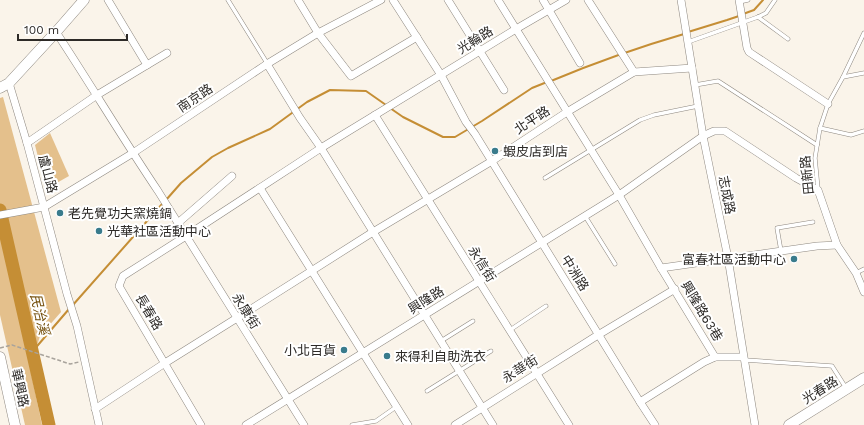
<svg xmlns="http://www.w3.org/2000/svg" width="864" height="425" font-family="'Work Sans','Noto Sans TC',sans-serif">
<rect width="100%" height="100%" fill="#faf4ea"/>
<g fill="#e4c08c">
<path d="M3,97L61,312L40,336L30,368L42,425H25L0,315V98Z"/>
<path d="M50,133L69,176L46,189L35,145Z"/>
</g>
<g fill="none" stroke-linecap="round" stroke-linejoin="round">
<g stroke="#c58e35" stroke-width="2">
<path d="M743,14L754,10L763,0"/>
<path d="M688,32L727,20L739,16"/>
<path d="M551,81C594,63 639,47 684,34"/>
<path d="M390,108L403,117L443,137H455L482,121L532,88L547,82"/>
<path d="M166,200L181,183L212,157L228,148L270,129L307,102L330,90L366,91L386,105"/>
<path d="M72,306L163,203"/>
<path d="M32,352L69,309"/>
</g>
<path stroke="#c58e35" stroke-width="13" d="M0,210L49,425"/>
<g stroke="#8e8880" stroke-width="4.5">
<g id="lane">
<path d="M228,0L267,63"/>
<path d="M739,2L748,0"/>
<path d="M758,17L788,39"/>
<path d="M688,42L758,17L766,13L775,0"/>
<path d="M843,77L864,73"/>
<path d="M695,85L718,81L817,145"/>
<path d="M820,128L851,135L864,131"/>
<path d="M545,178L640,120L654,115L698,106"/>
<path d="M818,189L815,158L820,128L828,104L843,77L864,33"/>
<path d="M585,216L615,264"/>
<path d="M781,251L777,228L813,222"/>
<path d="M856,273L864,269"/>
<path d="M510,330L546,306"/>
<path d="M441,341L473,321"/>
<path d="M745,360L832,366L846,388"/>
<path d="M427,391L491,351"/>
<path d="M352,425L376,421L396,407"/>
</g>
</g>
<g stroke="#8e8880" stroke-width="8">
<g id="street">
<path d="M108,0L147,65"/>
<path d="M298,0L318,33L351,76L417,37"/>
<path d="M393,0L441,75L466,122L475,134L640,402L655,425"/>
<path d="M448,0L504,90"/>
<path d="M498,0L619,195L661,268L715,357"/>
<path d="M543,0L580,63"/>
<path d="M588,0L634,72"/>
<path d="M681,0L703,136L728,258L755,425"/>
<path d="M739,0L747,48L749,52L828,104"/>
<path d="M56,32C91,85 123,139 158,191L304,425"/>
<path d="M267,64L300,118L321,148L493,425"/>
<path d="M9,83L27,143L67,294L77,326L99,425"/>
<path d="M375,115L569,425"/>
<path d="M27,143L97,95L167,53"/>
<path d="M260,188L408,425"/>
<path d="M0,215L44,207L133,153L267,64L318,33L381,0"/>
<path d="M178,223L232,176"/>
<path d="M661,268L817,246L837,245"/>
<path d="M640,402L704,362L715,357H743"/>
<path d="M95,409L165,363L237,318L373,232L492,161L567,112L634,72L692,68"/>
<path d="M201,425L119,286L123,276L186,236L321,148L516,29L566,0"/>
<path d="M246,425L619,195L703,136L714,131H725L796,178L818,190L837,245L856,273L864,292"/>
<path d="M455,425L598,335L675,289"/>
</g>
</g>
<g stroke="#8e8880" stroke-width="11">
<g id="secondary">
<path d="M0,88L9,83L56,32L84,0"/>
<path d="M0,357L15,425"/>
<path d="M789,425L864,378"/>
</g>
</g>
<path stroke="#a8a39c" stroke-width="1.5" stroke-dasharray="4 2" stroke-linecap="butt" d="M0,348L12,345L70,364L79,362"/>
<use href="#lane" stroke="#fff" stroke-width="3.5"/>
<use href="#street" stroke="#fff" stroke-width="7"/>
<use href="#secondary" stroke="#fff" stroke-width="10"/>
</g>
<g fill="#397b8c" stroke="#fff" stroke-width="1.5">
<circle cx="495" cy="151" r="4"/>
<circle cx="60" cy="213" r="4"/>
<circle cx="99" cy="231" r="4"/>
<circle cx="794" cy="259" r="4"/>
<circle cx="344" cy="350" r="4"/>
<circle cx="387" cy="356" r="4"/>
</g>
<g text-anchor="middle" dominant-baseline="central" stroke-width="4" stroke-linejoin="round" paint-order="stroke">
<g font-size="13" fill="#2d2a27" stroke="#fff">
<text transform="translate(475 40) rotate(-32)">光輪路</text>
<text transform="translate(195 98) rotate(-34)">南京路</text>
<text transform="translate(532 120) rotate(-33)">北平路</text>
<text transform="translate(48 174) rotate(75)">盧山路</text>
<text transform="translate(807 175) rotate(-96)">田新路</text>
<text transform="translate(727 195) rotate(79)">志成路</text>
<text transform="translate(482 264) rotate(58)">永信街</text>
<text transform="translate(575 273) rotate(58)">中洲路</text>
<text transform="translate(426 300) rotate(-32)">興隆路</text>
<text transform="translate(246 311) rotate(58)">永康街</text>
<text transform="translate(702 311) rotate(59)">興隆路63巷</text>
<text transform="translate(149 312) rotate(59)">長春路</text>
<text transform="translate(520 369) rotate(-32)">永華街</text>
<text transform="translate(20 388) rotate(78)">華興路</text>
<text transform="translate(820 390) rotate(-32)">光春路</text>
</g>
<g font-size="13" fill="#2d2a27" stroke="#fff" text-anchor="start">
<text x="503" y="151">蝦皮店到店</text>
<text x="68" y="213">老先覺功夫窯燒鍋</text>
<text x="107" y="231">光華社區活動中心</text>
<text x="786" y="259" text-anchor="end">富春社區活動中心</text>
<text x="336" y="350" text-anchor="end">小北百貨</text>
<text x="395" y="356">來得利自助洗衣</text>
</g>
<g font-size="14" font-style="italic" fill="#75500d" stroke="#fff">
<text transform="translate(40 314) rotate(77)">民治溪</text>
</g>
</g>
<path d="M18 34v6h109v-6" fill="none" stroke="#2d2a27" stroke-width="2"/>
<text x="24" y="34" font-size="12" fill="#2d2a27" stroke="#ffffff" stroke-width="3" paint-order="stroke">100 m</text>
</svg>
